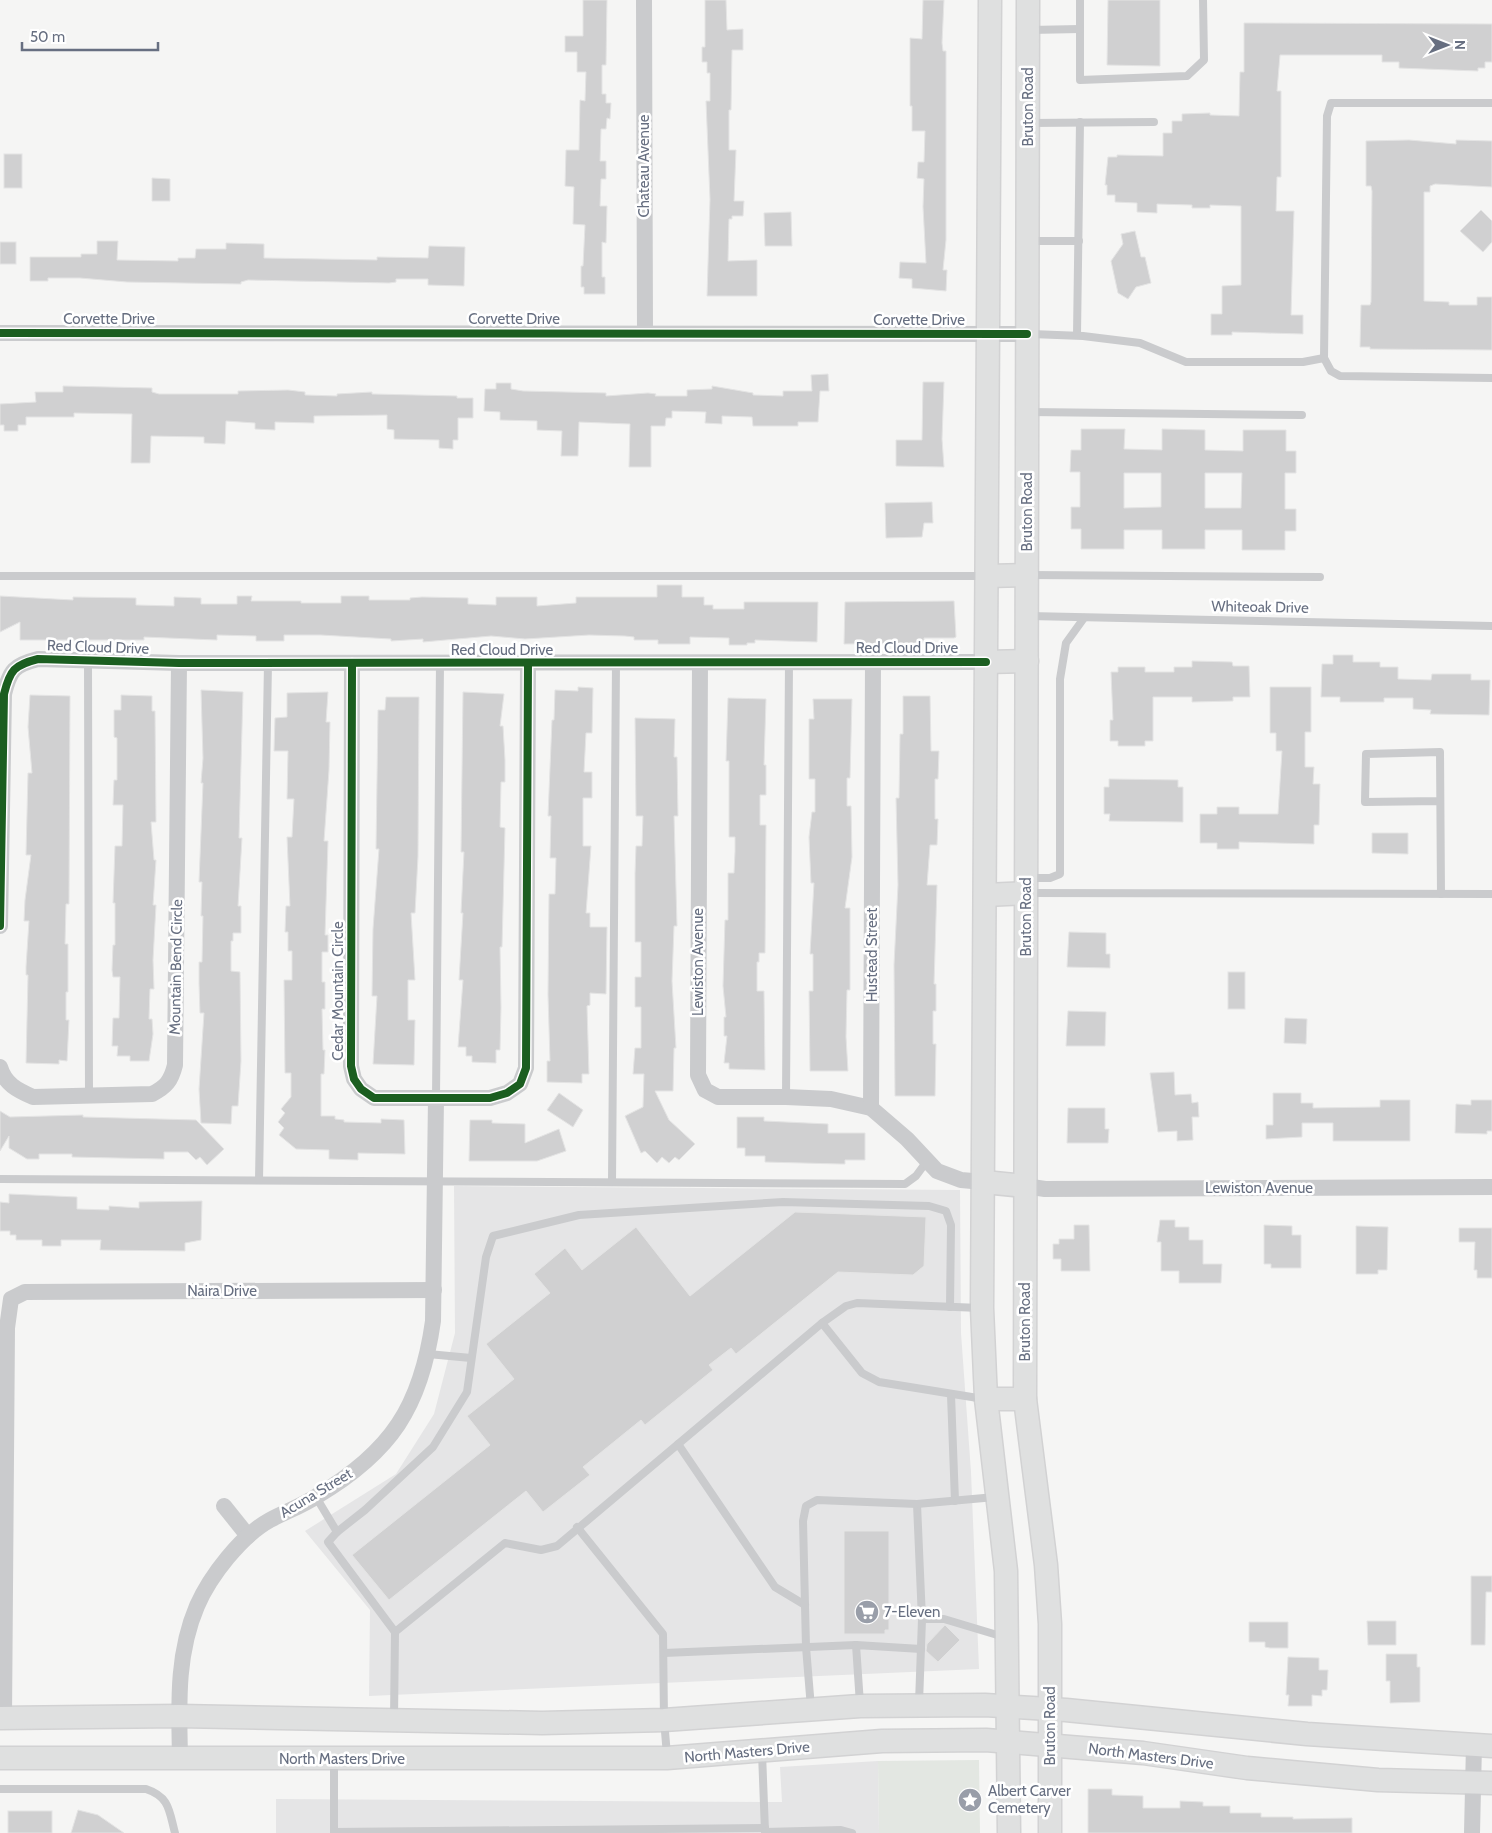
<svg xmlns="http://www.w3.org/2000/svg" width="1492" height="1833" font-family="Cabin,sans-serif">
<rect width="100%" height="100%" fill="#f5f5f4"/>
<g fill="#e5e5e6">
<path d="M454,1186L960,1190L961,1333L971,1472L979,1669L369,1696L370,1610L305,1531L396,1474L434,1414L455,1333Z"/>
<path d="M878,1761L879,1833H276V1799L782,1802L780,1767Z"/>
</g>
<path fill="#e3e7e2" d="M979,1760L980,1833H879L878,1761Z"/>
<g fill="#d0d0d1" stroke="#e4e4e4" fill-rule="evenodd">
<path d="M583,0H607L606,65H602V94H606V103H611L610,119L607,118L606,129H601L600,161H606V179H601L600,206H607L606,243L602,242V277H605V294H584V287H581V266H583L585,225L573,224L574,187L565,186L566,150H579L580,100L585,101L586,72H577V52H565V36H583Z"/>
<path d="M705,0H726L727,30L743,29V50H732L731,110H729V150H736L734,201H744L743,216H732V219H729L728,261L757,260V296H707L710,199L706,101H710V73H707V62H702V47H705Z"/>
<path d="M923,0H944L942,43L943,51H946V240L943,270H947L946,291L912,288V279L899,278L900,262L926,263L923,207L924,179L917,178L918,162H924L925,131H912V106H910V38L922,39Z"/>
<path d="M1108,0H1160V66L1107,65Z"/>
<path d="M1244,23L1492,24V62H1485V68H1478V71L1399,68V62H1382V55H1280L1277,91H1281V177H1277L1276,211H1294L1291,315H1303V334L1232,332V335H1211V314H1222V286L1241,285V206L1210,205V208H1192V205L1157,204V213L1137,212V203L1115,202V195H1107V185H1105L1108,157H1117V155L1163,156V133H1172V121H1182V114L1210,113V115L1239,116L1240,72H1244Z"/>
<path d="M1409,140L1456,144V140L1492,141V187L1435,184L1430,186V192H1424V301L1449,302V305H1477V297H1492V350L1370,349V347H1360L1361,305H1370L1371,302L1372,191L1371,186H1366V141Z"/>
<rect x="4" y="154" width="18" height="34"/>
<path d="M152,178L170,179V201H152Z"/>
<path d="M1481,210L1492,221V242L1483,252L1460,231Z"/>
<path d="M791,212L792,246H765L764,213Z"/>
<path d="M1135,231L1141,257H1145L1151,283L1136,287L1128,299L1118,293L1111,261L1123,244L1121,234Z"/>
<path d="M97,241H118L117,260L178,261V258H195L196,249H226V243L264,244V258L377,260V257L428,258L429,246L465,247L464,286L428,285V279H396V282L389,283L248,280L241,282V284L127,282L80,278H48V281H30V257H81V254H97Z"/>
<rect x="0" y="242" width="16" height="22"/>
<path d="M828,374L829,391H820L818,422H798V426H753L752,417L722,416V424L705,423L706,412L672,411V418H666L665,426H651V467H629L630,424L579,422L578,456H561L562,431L537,430V421L500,420V412L484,411L485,389H496V383H511V389L523,391L606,393V396L648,393L656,394L655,396H687V390L712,389V386L753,393V395L783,396V391H812L811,375Z"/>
<path d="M923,382H944L942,439L944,467L896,466V440H922Z"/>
<path d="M63,386L152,388V392L159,394H238V391L288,390L305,392V395L337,396V394L372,392V394L457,396V398H473V418H458V440H453V449L439,448V440L394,439V430L387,429V415L314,416V423L275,422V430L255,429V423L226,421L225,444L204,443V437L151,436L150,463H131L132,414L74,413V417H26V425H18V431H4V425H0V404L36,402L35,392H63Z"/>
<path d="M1081,429H1125L1124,449L1162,450V429L1205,430V450L1243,451V430H1286V451H1296V473H1285V509H1296V531H1285V550H1242V530H1205V549H1162V530H1124V549H1081V529H1071V507H1080V472H1070L1071,450H1081ZM1124,473H1161V507L1124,508ZM1205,473H1242L1241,508H1205Z"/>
<path d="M932,502L933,523H924L922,537L886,538L885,503Z"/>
<path d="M657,585H682V597H704V605H713V609H744V602H818L817,642L755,640V643H747V645H729V638L690,637V644H658V640H634V637L625,636L589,635L525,639L491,636L423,642V639L391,641V639L321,635H284V641H256V636L217,635V640L144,637V640H20V622L0,632V596L73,600V597L136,598V605L174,606V597L201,598V604H237V596H252L251,601H301V603H341V596H369V600H410V598L422,597L468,598V604L496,605V597H537V606L576,603V597H657Z"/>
<path d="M954,601L956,637L954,638H924V643L844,644L845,602Z"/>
<path d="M1333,655H1353V662H1380V667H1398V679L1431,680L1432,674H1471V680H1490L1489,715L1430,714L1431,710L1413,709V698H1384V702H1340V697H1321L1322,664H1333Z"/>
<path d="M1192,661L1232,662L1233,666H1249L1250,697H1233V701L1192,702V697H1153V741H1145V746H1118V741H1110V720H1113L1111,672H1118V667H1145V672H1174V667H1192Z"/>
<path d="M578,687L593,688L592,733H586L584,772H592V798H583V846H591L586,913H590V927H607L606,994L590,993V1005L587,1006L589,1074H582V1083L547,1082V1061H550L548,995L549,894H555L556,858H550L551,816H548L552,720H554L555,690L578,691Z"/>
<path d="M1270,687H1311V732H1305V767H1314L1313,784H1320L1319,825H1314V844L1239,842V849H1217V843H1200V814H1217V807H1239V814H1278L1282,751H1276V733H1270Z"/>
<path d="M201,690L243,692L239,838H242L238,906H241V933H233V941H231V971L240,972L241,1061L238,1106H232L231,1124L201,1123L199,1089L204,1013H200L199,983V962H202L203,916H201L202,882H199L203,783H201L203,758Z"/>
<path d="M328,692L326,722H330L329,770L324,841H328L325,935H328V952H322V982H325V1009H322L323,1050H325L324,1074H321V1116H335V1119L344,1120V1122L381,1123V1119L404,1120L405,1154L358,1153V1160L329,1159V1150L296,1149L279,1135L284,1128L278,1122L285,1113L281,1109L291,1097V1073H285L284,980H292V951H288V932H285L286,906H290L287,837H292L294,799H287L288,751H274L275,718L287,717V693Z"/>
<path d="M463,692L504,694L500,726H503L505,760V782H501L500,827L505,828L502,947H500L501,1008L500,1050H496V1063L472,1062V1056H466V1047H458L463,980H459L463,913H461L464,852H461Z"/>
<path d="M30,695L70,696L69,904H66L65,944H68V992H66V1020H69L67,1061L59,1060V1064L26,1063L28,975H26V967L29,921H24L25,900L31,855H26L28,773H32L28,727Z"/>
<path d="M121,695L152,696V711H155L156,822H151L154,860H156L153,905H156L153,960L154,989H150L149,1019H152L153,1034L149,1061H130V1056H117L118,1046H112L113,1018H119L120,977H113L112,970L113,945H115V903H113L115,846H122L123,805H113L114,780H117V738L114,737V710H121Z"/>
<path d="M903,696H930L931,751H939L938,779H935V819H938L937,845H930L927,885H937L934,984H936V1011H933V1044H936L935,1096H895L894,965L898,885L896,798H899L900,734H903Z"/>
<path d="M386,697H419L418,856L415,913H411L415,980H408V1020H415L414,1065L373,1064L377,996H372L373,929L379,849H376L378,710H385Z"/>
<path d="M728,698L766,699L764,765H766V795H760V825H766L765,953H759V962H757V991H764L765,1070L729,1069V1063H724L727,1036H724V1017H726L723,986L725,920H728V873H734L735,852V837H729V761H726Z"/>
<path d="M813,699H852L850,778H847V806H851L852,857L845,908H850V990H847L846,1037L848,1071H810L809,991H813V954H810L814,883H811L809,837L812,812H815V779H809V719H814Z"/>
<path d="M635,718L675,719L674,757H677L678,816H674L677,926H674L672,981L676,1048H674L673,1091H655L669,1120L695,1144L679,1160L675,1157L669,1163L662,1157L657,1163L645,1151L641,1153L625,1116L643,1107L644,1074H633L635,1048H641V1007H635V977H641V942H635V874L636,846H642L643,816H636Z"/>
<path d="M1109,779L1178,780V787H1183V822L1109,821L1110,814H1104V787H1109Z"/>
<path d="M1372,833H1408V854L1372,853Z"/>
<path d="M1069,932L1106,933V954H1110V968L1067,967Z"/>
<rect x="1228" y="972" width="17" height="37"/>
<path d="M1068,1011L1106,1012L1105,1046H1066Z"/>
<path d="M1285,1018L1307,1019L1306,1044L1284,1043Z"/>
<path d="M1174,1072L1175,1095L1191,1094L1192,1103L1198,1102L1199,1117H1192L1193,1140L1177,1141V1131L1158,1132L1150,1073Z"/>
<path d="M559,1093L583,1110L573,1127L547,1110Z"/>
<path d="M1273,1093H1301V1103H1313V1108L1380,1107V1100H1410V1141H1333V1123H1302V1137L1266,1139V1125H1273Z"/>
<path d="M1471,1100H1492V1131H1487V1134L1455,1133L1456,1104L1471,1105Z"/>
<path d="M1068,1108H1105V1129H1109L1108,1143H1067Z"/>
<path d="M0,1111L10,1117L83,1115V1117L196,1120L224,1149L207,1165L200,1157L196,1160L188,1152H164V1159L72,1157V1154H39V1159H27L9,1148V1136L0,1151Z"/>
<path d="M737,1117H764V1121L828,1124V1133H865V1160H845V1164H841L765,1162V1156H745V1148H737Z"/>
<path d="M470,1120H492V1123L525,1124V1143L559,1129L566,1151L537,1161H469Z"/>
<path d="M9,1194L77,1197V1209L109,1210V1206L139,1208V1202L202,1201L201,1240L185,1243V1251L100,1250L101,1240H61V1246H42V1240H16V1235H10V1231H0V1202L9,1203Z"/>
<path d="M795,1212L926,1217L924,1266L913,1275L838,1272L736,1354L731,1348L709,1365L713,1370L645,1425L641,1420L583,1467L590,1475L543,1512L526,1491L389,1600L352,1555L490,1445L467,1416L514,1379L486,1344L550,1293L534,1274L565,1248L582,1270L636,1227L690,1296Z"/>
<path d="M1160,1220H1175V1227H1189V1240H1203V1264H1222L1221,1283H1179V1271H1161V1242H1157Z"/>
<path d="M1074,1225H1089L1090,1271H1061V1259H1053V1244H1059V1239H1074Z"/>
<path d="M1264,1225L1292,1226V1235H1301V1268H1271V1264H1264Z"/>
<path d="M1356,1226L1388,1227L1387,1270H1378V1274H1356Z"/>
<path d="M1459,1228H1492V1278H1477V1270H1474L1475,1242H1459Z"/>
<path d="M844,1531H889V1630H885V1634H844Z"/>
<path d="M1471,1576H1492V1592H1486L1485,1645H1471Z"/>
<path d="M1367,1621H1396V1645H1368Z"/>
<path d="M1249,1622H1288V1648H1270L1265,1647V1642H1249Z"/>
<path d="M945,1625L960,1640L938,1662L926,1651L927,1644Z"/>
<path d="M1386,1654H1417V1667H1420V1702L1390,1703V1681H1386Z"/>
<path d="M1288,1657L1319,1658V1670H1328L1327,1690H1322V1696L1312,1695V1706H1288L1289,1695H1286Z"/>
<path d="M1088,1789H1112V1795L1143,1796V1808H1180V1801L1203,1802V1806H1230V1813H1261V1817H1293V1819L1352,1818V1833H1088Z"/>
<path d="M78,1810L98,1815L124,1833H71Z"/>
<rect x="8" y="1811" width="44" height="22"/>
</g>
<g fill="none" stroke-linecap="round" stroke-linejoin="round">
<g stroke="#d2d2d3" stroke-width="25">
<g id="secondary">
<path d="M990,0L982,1308L986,1399L1006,1571L1009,1833"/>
<path d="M1028,0L1025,1399L1046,1565L1050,1624V1833"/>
<path d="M987,576L1027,575"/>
<path d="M986,662L1027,661"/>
<path d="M985,895L1026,893"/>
<path d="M984,1182L1025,1186"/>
<path d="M986,1399H1025"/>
<path d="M0,1718L179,1716L542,1723L664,1720L860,1706L985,1705L1066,1710L1307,1734L1492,1746"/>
<path d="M0,1758H667L882,1741L986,1740L1143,1753L1247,1768L1378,1780L1492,1783"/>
</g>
</g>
<g stroke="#cacbcd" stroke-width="8">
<path d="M1080,0V80L1187,76L1204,60L1203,0"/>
<path d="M1030,30L1080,29"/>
<path d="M1492,103H1331L1327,116L1324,358L1331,371L1340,376L1492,378"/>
<path d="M1030,123L1154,122"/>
<path d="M1031,241H1079"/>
<path d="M1031,334L1083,336L1140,343L1186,362H1303L1324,358"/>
<path d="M1077,335L1080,122"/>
<path d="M1029,412L1302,415"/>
<path d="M1029,575L1320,577"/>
<path d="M0,576H985"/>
<path d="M1029,616L1492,626"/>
<path d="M88,661L89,1095"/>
<path d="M1440,801L1365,802L1366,754L1440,752L1441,894"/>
<path d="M1028,878H1050L1060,874V679L1066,643L1084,618"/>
<path d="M1029,893L1492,894"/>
<path d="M786,1097L789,662"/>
<path d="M436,1098L440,663"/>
<path d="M0,1179L905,1184L916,1176L927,1161"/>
<path d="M259,1180L268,663"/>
<path d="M612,1182L616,663"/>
<path d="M822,1323L862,1373L879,1382L984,1399"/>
<path d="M428,1354L471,1358"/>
<path d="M951,1395L955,1501"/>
<path d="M678,1444L775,1587L805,1605"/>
<path d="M316,1497L337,1532L365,1510L433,1447L467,1392L486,1257L493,1236L579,1215L783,1202L929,1206L946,1211L951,1225L950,1307"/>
<path d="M917,1504L922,1619"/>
<path d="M577,1527L663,1634L664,1720L667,1755"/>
<path d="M337,1532L328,1542L395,1632"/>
<path d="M664,1653L856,1645"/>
<path d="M919,1703L922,1619H944L1004,1637"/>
<path d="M860,1704L856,1645L921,1649"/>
<path d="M811,1708L806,1647L803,1521L806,1506L817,1500L917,1504L995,1497"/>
<path d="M394,1719L395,1632L505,1543L541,1550L557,1546L822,1323L846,1306L857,1303L980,1308"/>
<path d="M762,1753L765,1831"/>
<path d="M334,1760V1833"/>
<path d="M0,1789H146C170,1797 169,1811 175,1833"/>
<path d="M334,1832L765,1828"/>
<path d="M765,1832L841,1830L852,1833"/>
</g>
<g stroke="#cacbcd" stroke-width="16">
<path d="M644,0L645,333"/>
<path d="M0,333L1027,334"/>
<path d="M352,663L351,1066L354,1079L361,1089L374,1098H490L507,1093L520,1084L526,1068L528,663"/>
<path d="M700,663L698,1075L705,1090L718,1097H786L831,1099L871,1108L907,1139L937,1171L961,1180L984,1182"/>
<path d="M0,926L4,694C10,670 14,665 38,659L179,663L986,662"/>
<path d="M0,1067C5,1084 17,1090 33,1097L152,1094C166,1087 171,1081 175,1065L179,663"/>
<path d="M871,1108L873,662"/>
<path d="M1025,1186L1045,1189L1492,1187"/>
<path d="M224,1506L248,1536"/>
<path d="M4,1718L7,1328L11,1299L25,1292L434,1290"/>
<path d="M180,1758C179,1706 176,1655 197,1606C210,1576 241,1536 270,1520C285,1512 302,1506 317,1496C391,1452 421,1407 433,1321L436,1098"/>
<path d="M1472,1833L1474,1745"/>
</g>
<use href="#secondary" stroke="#dfe0e0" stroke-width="22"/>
<g stroke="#fff" stroke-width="11">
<g id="cycleway">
<path d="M0,333L1027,334"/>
<path d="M352,663L351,1066L354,1079L361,1089L374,1098H490L507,1093L520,1084L526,1068L528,663"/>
<path d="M0,926L4,694C10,670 14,665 38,659L179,663L986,662"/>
</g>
</g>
<use href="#cycleway" stroke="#1b5e20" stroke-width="8"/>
</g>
<defs>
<g id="supermarket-disc" transform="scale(1.25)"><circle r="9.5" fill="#999ea9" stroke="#fff"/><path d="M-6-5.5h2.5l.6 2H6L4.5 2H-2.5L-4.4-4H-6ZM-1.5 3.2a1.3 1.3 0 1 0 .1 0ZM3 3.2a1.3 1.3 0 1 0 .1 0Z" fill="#fff"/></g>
<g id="sight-disc" transform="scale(1.25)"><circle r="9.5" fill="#999ea9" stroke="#fff"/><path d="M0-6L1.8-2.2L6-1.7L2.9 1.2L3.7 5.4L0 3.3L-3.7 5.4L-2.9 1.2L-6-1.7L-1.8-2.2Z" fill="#fff"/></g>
</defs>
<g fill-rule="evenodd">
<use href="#supermarket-disc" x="867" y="1612"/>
<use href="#sight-disc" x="970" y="1800"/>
</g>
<g text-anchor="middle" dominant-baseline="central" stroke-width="5" stroke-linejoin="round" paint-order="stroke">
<g font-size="15" fill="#676f81" stroke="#fff">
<text transform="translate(1028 107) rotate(-90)">Bruton Road</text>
<text transform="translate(644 166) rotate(-90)">Chateau Avenue</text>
<text x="109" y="319">Corvette Drive</text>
<text x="514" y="319">Corvette Drive</text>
<text x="919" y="320">Corvette Drive</text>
<text transform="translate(1027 512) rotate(-90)">Bruton Road</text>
<text transform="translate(1260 607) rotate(1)">Whiteoak Drive</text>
<text transform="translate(98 647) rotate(2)">Red Cloud Drive</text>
<text x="907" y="648">Red Cloud Drive</text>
<text x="502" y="650">Red Cloud Drive</text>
<text transform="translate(1026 917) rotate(-90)">Bruton Road</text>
<text transform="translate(872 955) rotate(-90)">Hustead Street</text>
<text transform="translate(698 962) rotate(-90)">Lewiston Avenue</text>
<text transform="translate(176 967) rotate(-89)">Mountain Bend Circle</text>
<text transform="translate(338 991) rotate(-90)">Cedar Mountain Circle</text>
<text x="1259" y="1188">Lewiston Avenue</text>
<text x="222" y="1291">Naira Drive</text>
<text transform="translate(1025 1322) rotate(-90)">Bruton Road</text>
<text transform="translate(316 1493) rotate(-31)">Acuna Street</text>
<text transform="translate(1050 1726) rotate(-90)">Bruton Road</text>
<text transform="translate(747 1752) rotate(-5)">North Masters Drive</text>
<text transform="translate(1151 1756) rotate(7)">North Masters Drive</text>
<text x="342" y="1759">North Masters Drive</text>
</g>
<g font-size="15" fill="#676f81" stroke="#fff" text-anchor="start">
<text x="884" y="1612">7-Eleven</text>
<text x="988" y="1791">Albert Carver<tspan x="988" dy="17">Cemetery</tspan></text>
</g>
</g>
<g transform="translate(1447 45) rotate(90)" stroke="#ffffff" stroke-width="4" paint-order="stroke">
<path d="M0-4L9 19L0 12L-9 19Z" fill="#676f81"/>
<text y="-8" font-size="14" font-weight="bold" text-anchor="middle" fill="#676f81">N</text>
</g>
<path d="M22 42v8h136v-8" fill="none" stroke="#676f81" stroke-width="2.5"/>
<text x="30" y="42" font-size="15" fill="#676f81" stroke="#ffffff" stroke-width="4" paint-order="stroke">50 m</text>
</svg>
